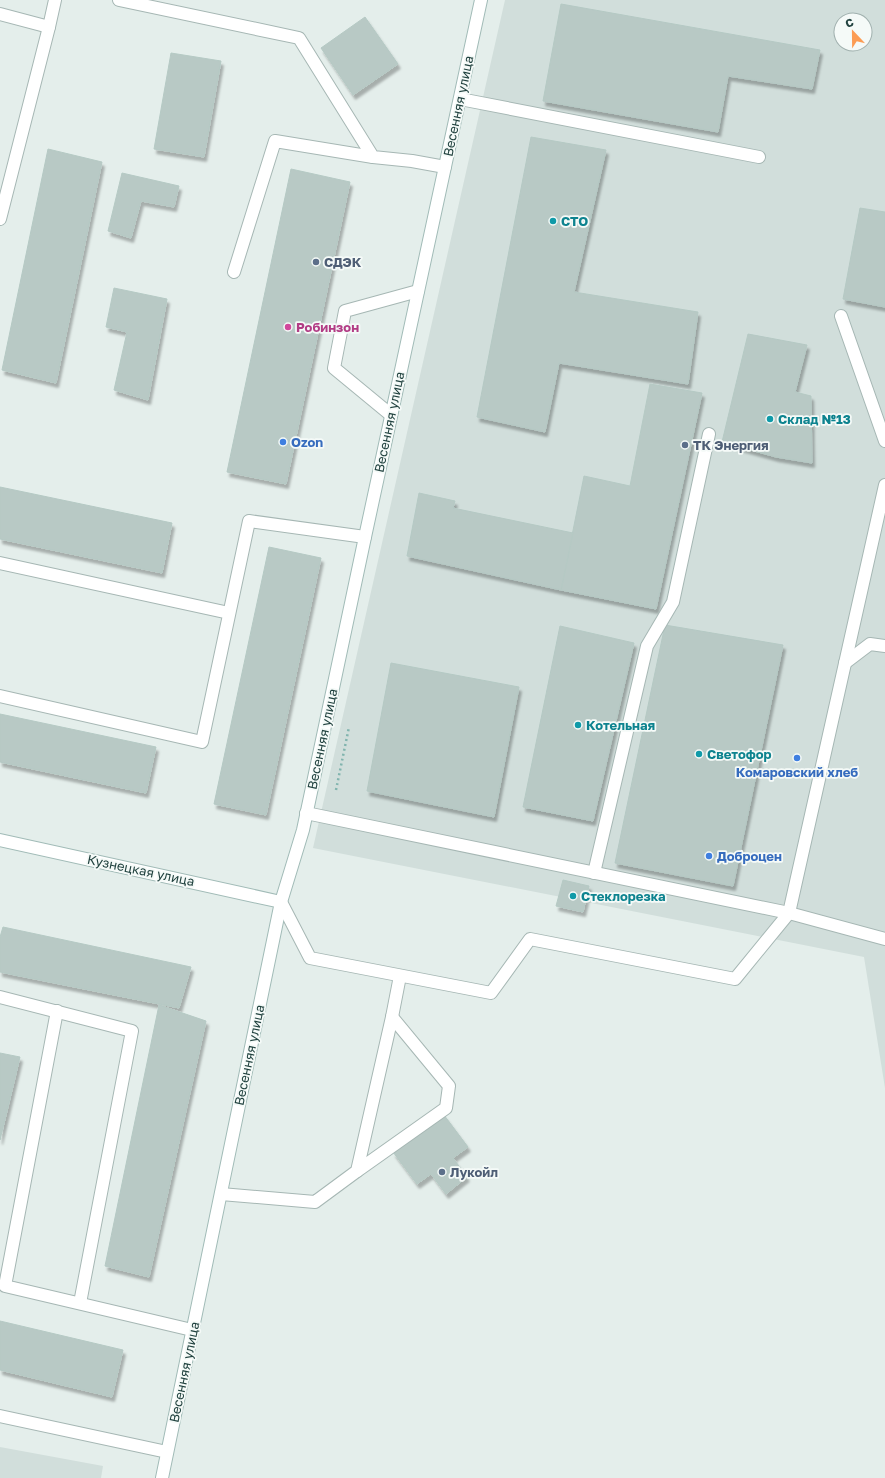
<svg xmlns="http://www.w3.org/2000/svg" width="885" height="1478" font-family="'Golos Text',sans-serif">
<defs>
<filter id="shadow"><feDropShadow dx="2.5" dy="4.5" stdDeviation="1" flood-color="#0004"/></filter>
</defs>
<rect width="100%" height="100%" fill="#e4eeeb"/>
<g fill="#d1dedb" fill-rule="evenodd">
<path d="M505,0H885V1088L864,957L313,848ZM841,20H865V44H841Z"/>
<path d="M0,1447L103,1466L101,1478H0Z"/>
</g>
<g fill="#b8c9c5" stroke="#b5c9c4" filter="url(#shadow)">
<path d="M561,4L820,50L812,89L728,76L718,132L543,101Z"/>
<path d="M365,17L398,64L353,95L321,48Z"/>
<path d="M171,53L221,61L204,157L154,149Z"/>
<path d="M531,137L606,150L574,292L698,312L688,384L559,363L545,432L477,417Z"/>
<path d="M48,149L102,162L56,383L2,370Z"/>
<path d="M291,169L350,182L286,484L227,472Z"/>
<path d="M122,173L179,186L174,207L141,201L131,238L108,231Z"/>
<path d="M860,208L885,212V307L843,299Z"/>
<path d="M114,288L167,299L148,400L114,390L127,332L106,327Z"/>
<path d="M748,334L807,345L795,392L811,396L812,463L776,457L722,442Z"/>
<path d="M650,384L702,393L656,609L561,590L584,476L630,486Z"/>
<path d="M0,487L172,523L162,573L0,539Z"/>
<path d="M419,493L455,501L453,508L573,533L561,590L407,556Z"/>
<path d="M269,547L321,558L266,815L214,804Z"/>
<path d="M665,625L783,645L733,886L615,863Z"/>
<path d="M560,626L634,643L593,821L523,807Z"/>
<path d="M391,663L519,687L494,817L367,791Z"/>
<path d="M0,714L156,747L146,793L0,762Z"/>
<path d="M563,880L589,886L583,912L556,906Z"/>
<path d="M3,927L191,967L179,1008L0,972V937Z"/>
<path d="M159,1005L206,1021L149,1277L105,1266Z"/>
<path d="M0,1053L20,1057L0,1140Z"/>
<path d="M444,1115L468,1147L453,1158L467,1177L446,1194L431,1174L417,1184L393,1152Z"/>
<path d="M0,1321L123,1350L112,1397L0,1370Z"/>
</g>
<g fill="none" stroke-linecap="round" stroke-linejoin="round">
<g stroke="#a6b7b4" stroke-width="14">
<g id="lane">
<path d="M119,0L299,38L373,157L412,161L445,167"/>
<path d="M0,14L49,27L55,0"/>
<path d="M460,99L759,157"/>
<path d="M0,219L49,27"/>
<path d="M234,272L275,141L373,157"/>
<path d="M841,316L885,441"/>
<path d="M391,415L334,368L345,311L418,291"/>
<path d="M0,563L229,613"/>
<path d="M845,663L870,644L885,646"/>
<path d="M0,696L202,742L249,521L365,537"/>
<path d="M306,813L789,913L885,939"/>
<path d="M594,873L647,646L673,602L709,434"/>
<path d="M281,902L310,958L491,993L530,939L735,979L789,913L885,485"/>
<path d="M0,997L132,1031L80,1303"/>
<path d="M57,1011L5,1286L192,1330"/>
<path d="M357,1171L446,1108L449,1086L392,1017"/>
<path d="M221,1194L315,1202L357,1171L392,1017L400,976"/>
<path d="M0,1416L167,1452"/>
</g>
</g>
<g stroke="#a1bbb7" stroke-width="14">
<g id="secondary">
<path d="M0,840L281,902"/>
<path d="M162,1478L281,902L303,830L365,537L481,0"/>
</g>
</g>
<path stroke="#81b4ae" stroke-width="2.5" stroke-dasharray="2 3" stroke-linecap="butt" d="M336,790L349,727"/>
<use href="#lane" stroke="#fff" stroke-width="12"/>
<use href="#secondary" stroke="#fff" stroke-width="12"/>
</g>
<g fill="#0f9aa8" stroke="#f5faf8" stroke-width="1.5">
<circle cx="553" cy="221" r="4"/>
<circle cx="770" cy="419" r="4"/>
<circle cx="578" cy="725" r="4"/>
<circle cx="699" cy="754" r="4"/>
<circle cx="573" cy="896" r="4"/>
</g>
<g fill="#5c6f8a" stroke="#f5faf8" stroke-width="1.5">
<circle cx="316" cy="262" r="4"/>
<circle cx="685" cy="445" r="4"/>
<circle cx="442" cy="1172" r="4"/>
</g>
<circle fill="#d1479c" stroke="#f5faf8" stroke-width="1.5" cx="288" cy="327" r="4"/>
<g fill="#3f7fe0" stroke="#f5faf8" stroke-width="1.5">
<circle cx="283" cy="442" r="4"/>
<circle cx="797" cy="758" r="4"/>
<circle cx="709" cy="856" r="4"/>
</g>
<g text-anchor="middle" dominant-baseline="central" stroke-width="3.5" stroke-linejoin="round" paint-order="stroke">
<g font-size="13" fill="#21423f" stroke="#f5faf8">
<text transform="translate(458 106) rotate(-78)">Весенняя улица</text>
<text transform="translate(389 422) rotate(-78)">Весенняя улица</text>
<text transform="translate(322 739) rotate(-78)">Весенняя улица</text>
<text transform="translate(141 870) rotate(12)">Кузнецкая улица</text>
<text transform="translate(249 1055) rotate(-78)">Весенняя улица</text>
<text transform="translate(184 1372) rotate(-78)">Весенняя улица</text>
</g>
<g font-size="13" font-weight="bold" fill="#0d838f" stroke="#f5faf8" text-anchor="start">
<text x="561" y="221">СТО</text>
<text x="778" y="419">Склад №13</text>
<text x="586" y="725">Котельная</text>
<text x="707" y="754">Светофор</text>
<text x="581" y="896">Стеклорезка</text>
</g>
<g font-size="13" font-weight="bold" fill="#4e5e75" stroke="#f5faf8" text-anchor="start">
<text x="324" y="262">СДЭК</text>
<text x="693" y="445">ТК Энергия</text>
<text x="450" y="1172">Лукойл</text>
</g>
<g font-size="13" font-weight="bold" fill="#b23c85" stroke="#f5faf8" text-anchor="start">
<text x="296" y="327">Робинзон</text>
</g>
<g font-size="13" font-weight="bold" fill="#366cbe" stroke="#f5faf8" text-anchor="start">
<text x="291" y="442">Ozon</text>
<text x="797" y="772" text-anchor="middle">Комаровский хлеб</text>
<text x="717" y="856">Доброцен</text>
</g>
</g>
<g transform="translate(853 32) rotate(338)"><circle r="19" fill="#f5faf8" stroke="#a0b0ae"/>
<path d="M0-3L7 15L0 10L-7 15Z" fill="#fc9c54"/>
<text y="-6" font-size="11" font-weight="bold" text-anchor="middle" fill="#21423f">С</text>
</g>
</svg>
